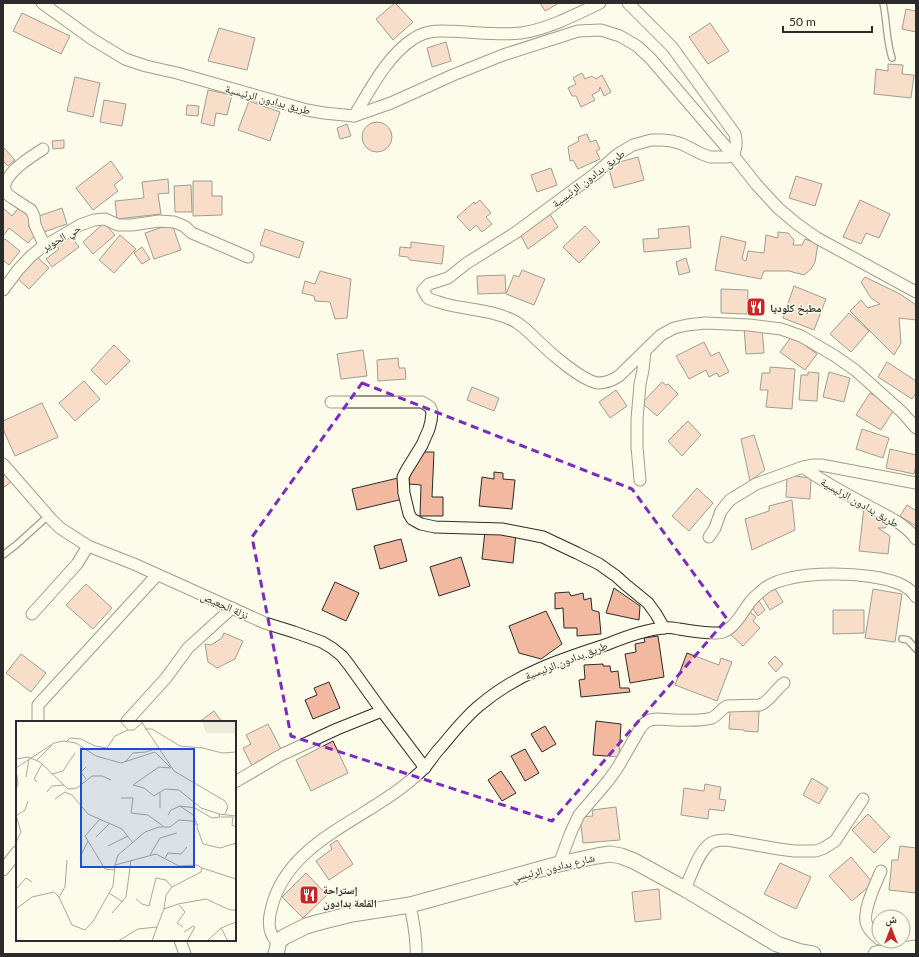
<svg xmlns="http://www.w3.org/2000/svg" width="919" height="957" font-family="Lato,'Noto Naskh Arabic',sans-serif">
<rect width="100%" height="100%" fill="#fdfbea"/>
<g fill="#f2b8a0" stroke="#2b2b2b">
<path d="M395,3L413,22L393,40L376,19Z"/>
<path d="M540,3H559L545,11Z"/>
<path d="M906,9L916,11V32L902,29Z"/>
<path d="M22,13L70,36L61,54L13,31Z"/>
<path d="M710,23L729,51L708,64L689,37Z"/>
<path d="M219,28L255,38L247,70L208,61Z"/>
<path d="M446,42L451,61L432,67L427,48Z"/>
<path d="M888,64L903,65L902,74L914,75L911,98L874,94L876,69L888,71Z"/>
<path d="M582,73L585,79L592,76L596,79L602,75L611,92L604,96L600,87L599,91L592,95L595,100L581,107L576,96H572L568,88L576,84L573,78Z"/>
<path d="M75,77L100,83L93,117L67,111Z"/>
<path d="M208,90L232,95L227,115L216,113L214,126L201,123Z"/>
<path d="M104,100L126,104L122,126L100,122Z"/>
<path d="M249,101L280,112L270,141L238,130Z"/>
<path d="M187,105L199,106L198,116L186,115Z"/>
<circle cx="377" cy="137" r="15"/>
<path d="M347,124L351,136L340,139L337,128Z"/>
<path d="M587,134L590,142L596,140L600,149L596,151L600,159L578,169L573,160L570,161L568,147L579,141L578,137Z"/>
<path d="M64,140V148L53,149L52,141Z"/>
<path d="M3,147L15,160L8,166L3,161Z"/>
<path d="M638,157L644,180L614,188L608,165Z"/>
<path d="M111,161L123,178L114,185L118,191L93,210L76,188Z"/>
<path d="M551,168L557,185L537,192L531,175Z"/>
<path d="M796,176L822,184L815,206L789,198Z"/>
<path d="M168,179L169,193L158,194L161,214L117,219L115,201L144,198L142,182Z"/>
<path d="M193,181H212V196H222V215L193,216Z"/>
<path d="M191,185L192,212H175L174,186Z"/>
<path d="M480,200L491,213L486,217L492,224L482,232L476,225L470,231L457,217L474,202L475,204Z"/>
<path d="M860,200L890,214L879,238L866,233L861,244L843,237Z"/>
<path d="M20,206L34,218L28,226L37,233L28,243L9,228L3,236V208L12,216Z"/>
<path d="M62,208L67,224L41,233L36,217Z"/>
<path d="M548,211L558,227L528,249L519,232Z"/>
<path d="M104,223L115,235L93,254L83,242Z"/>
<path d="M172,224L181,250L154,259L145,233Z"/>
<path d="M585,226L600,242L579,263L563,247Z"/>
<path d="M689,226L691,248L644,252L643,239L659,238L658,229Z"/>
<path d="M265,229L304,242L299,258L260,245Z"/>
<path d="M778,232L788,233L794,240L793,245H802L805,239L818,244L815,262L811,269L804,275L789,271H764L761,279L715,270L721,236L746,242L742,259L746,261L748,251L764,253L766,235L778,238Z"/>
<path d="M68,233L79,247L52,267L46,259L59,249L55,243Z"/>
<path d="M120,235L136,249L114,273L99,260Z"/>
<path d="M5,239L20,251L9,265L4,261L3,263V241Z"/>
<path d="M411,242L444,246L442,264L410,260L408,257L399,256L400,247L411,248Z"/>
<path d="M142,247L150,259L142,264L134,253Z"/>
<path d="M36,256L49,268L29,289L16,277Z"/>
<path d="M686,258L690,272L679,275L676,262Z"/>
<path d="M522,270L545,279L534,305L506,294L514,275L519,277Z"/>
<path d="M320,271L351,279L347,318L335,319L330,302L315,301L314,296L302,293L305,281L315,284Z"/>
<path d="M505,275L506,293L478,294L477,276Z"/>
<path d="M865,277L900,294L916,305V320L899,318L901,343L894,355L850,311L861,300L868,308L880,304L871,298L861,282Z"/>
<path d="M794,286L826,299L814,330L783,318Z"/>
<path d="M721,289L748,290L747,314L721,313Z"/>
<path d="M849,313L869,331L851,352L830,334Z"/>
<path d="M762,327L764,353L746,354L744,328Z"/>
<path d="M792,336L817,354L805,370L780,352Z"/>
<path d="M704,342L711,356L719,352L729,372L719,377L717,373L709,377L706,370L689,379L676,356Z"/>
<path d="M114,345L130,361L106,385L91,370Z"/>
<path d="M363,350L367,376L341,379L337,354Z"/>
<path d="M398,358L399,368H405L406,379L378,381L377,360Z"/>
<path d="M887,362L916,381V393L912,399L878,377Z"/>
<path d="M770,367L795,369L792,409L766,407L768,390H760L762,373H770Z"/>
<path d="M808,372L819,373L817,401L799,400L801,375H808Z"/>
<path d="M829,372L850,378L844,402L823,397Z"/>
<path d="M84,381L100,399L75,421L59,403Z"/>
<path d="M662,382L666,385L668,384L678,394L657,416L642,403Z"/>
<path d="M472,387L499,398L494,411L467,400Z"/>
<path d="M616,390L627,406L610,418L599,402Z"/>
<path d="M870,393L895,408L881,430L856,415Z"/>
<path d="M42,403L58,437L15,456L3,429V421Z"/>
<path d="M688,421L701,435L682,456L668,441Z"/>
<path d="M862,429L889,438L883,458L856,449Z"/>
<path d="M754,435L765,470L750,481L741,439Z"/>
<path d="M890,449L916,455V465L914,474L886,468Z"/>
<path d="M421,452H434L432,497H443V516H420L421,485L409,484V468Z"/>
<path d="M3,472L11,482L3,488Z"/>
<path d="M494,472L503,473V479L515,480L512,509L479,506L482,477L494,479Z"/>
<path d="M787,475L811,478L810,499L786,497Z"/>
<path d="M398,478L403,499L357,510L352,489Z"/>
<path d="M697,488L713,503L689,531L672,516Z"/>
<path d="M792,500L795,530L752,550L745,519L769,511V506Z"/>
<path d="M907,505L915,510L916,508V526L900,516Z"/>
<path d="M864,507L890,521L885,528H878L890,536L888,554L859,551Z"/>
<path d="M485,531L516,534L513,563L482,559Z"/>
<path d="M401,539L407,561L380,569L374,546Z"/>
<path d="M461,557L470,586L439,596L430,567Z"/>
<path d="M335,582L359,593L346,621L322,610Z"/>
<path d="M86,584L112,608L93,629L66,605Z"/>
<path d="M774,587L783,602L770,610L761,595Z"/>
<path d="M614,588L640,606L639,620L606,613Z"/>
<path d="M873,589L902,594L895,642L865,638Z"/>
<path d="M569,592L571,596L583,593L584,600L591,598L592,610L599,612L601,634L577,636V628H564L563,608L555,609V593Z"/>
<path d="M759,601L765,610L758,616L751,606Z"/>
<path d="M833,610H864V633L833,634Z"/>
<path d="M546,611L562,644L541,659L519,653L509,626Z"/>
<path d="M750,612L756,617L753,621L760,628L743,646L730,634Z"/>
<path d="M224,633L243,641L235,659L217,668L208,662L205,644L211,645L222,638Z"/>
<path d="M658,636L664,677L630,683L625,654L636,652L635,644L645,642L644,638Z"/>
<path d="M687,653L719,665L721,658L732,662L717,701L675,685Z"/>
<path d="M21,654L46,673L31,692L6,673Z"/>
<path d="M775,656L783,664L776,672L768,663Z"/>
<path d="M603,664V666H610L611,672L618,671L620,688H629L630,692L581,697L579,680L585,679L584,665Z"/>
<path d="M329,682L340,708L313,719L305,700L317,695L314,688Z"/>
<path d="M730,709L759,711L758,732L744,731V730L729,729Z"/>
<path d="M214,711L222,722H199Z"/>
<path d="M596,721L621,724L619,757L593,755Z"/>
<path d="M268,724L282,751L252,766L243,748L251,744L246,735Z"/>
<path d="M545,726L556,744L542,752L531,734Z"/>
<path d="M333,741L348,773L311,791L296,760Z"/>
<path d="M525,749L539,773L525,781L511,756Z"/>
<path d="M501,771L516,793L502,801L488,780Z"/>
<path d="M812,778L828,788L819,804L803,795Z"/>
<path d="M705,784L721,787L719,799L726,800L724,811L709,809L708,819L681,815L684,788L704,791Z"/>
<path d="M616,807L620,840L583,843L580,817L593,816L592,810Z"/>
<path d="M868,814L890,837L874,853L852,830Z"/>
<path d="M337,840L353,864L329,880L316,861L332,849L330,845Z"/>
<path d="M900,846L916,848V893L889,890L892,860H898Z"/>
<path d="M851,857L873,883L852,901L829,876Z"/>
<path d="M780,863L811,877L796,909L764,894Z"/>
<path d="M306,873L327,895L303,918L282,897Z"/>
<path d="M659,889L661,919L635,922L632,892Z"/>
</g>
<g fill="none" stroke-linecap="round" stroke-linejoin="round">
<g stroke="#2b2b2b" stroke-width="8">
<g id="service">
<path d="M883,3C887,21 886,40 892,58"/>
<path d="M3,555L16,545L48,516"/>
<path d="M902,639L908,640L916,649"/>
</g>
</g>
<g stroke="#2b2b2b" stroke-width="13">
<g id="minor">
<path d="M42,3L92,39L125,59L146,66L177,73L307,110L324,113L354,116L391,103L453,75L503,55L578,31L601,30L620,36L637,46L651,59L733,155L756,184L778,208L797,224L817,238L916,292"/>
<path d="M628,3L672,47L735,134C737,142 737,148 733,155"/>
<path d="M354,116C370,90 387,56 413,39C429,28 447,31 466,32C484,33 503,35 521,33C546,30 577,14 600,3"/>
<path d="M43,149C31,157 16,166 8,178C6,181 5,184 4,187L7,194L14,199L31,210L34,216L35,225L41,238L45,245"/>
<path d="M733,155L728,157H710L702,154L682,144L672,141L662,140H651L633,145L618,154L595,174L515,233L467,263L448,278L429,284L423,290C425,293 426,296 428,298C433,301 440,302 445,304C468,310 495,310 516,322C524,327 530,333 537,340C549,352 582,381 598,383C605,383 613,380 619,376L661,335L674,328L687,325L705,323L749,325L781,329L801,336L835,356L855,370L902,412L916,428"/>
<path d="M3,290L18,270L31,256L41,248L80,225L94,220L105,219L118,225H132L159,221L174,222L184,226L192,233L248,257"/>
<path d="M331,402H422L430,407L432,412L431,421L429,429L422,445L406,471L403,477L404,493L409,514L412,519L421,524L435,527L502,529L543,537L577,553L599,564L616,576L626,585L648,603L656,614L664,628"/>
<path d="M3,464L51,519L60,528L88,546L134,564L265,623L294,632L322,642L332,648L342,656L349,665L382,711L425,768"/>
<path d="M803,467L812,465H821L916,483"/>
<path d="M640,480L637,447V419L640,384L643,370L645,351"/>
<path d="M709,537L715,528L721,511L730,500L756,484L803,467C822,481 844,493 865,504C882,514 904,522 916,539"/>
<path d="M32,614L77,564L88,546"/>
<path d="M127,721L166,678L188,648L232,608"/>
<path d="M38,722V705L157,575"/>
<path d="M235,782L281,755L337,729L382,711"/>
<path d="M559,864L571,832L579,815L608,781L618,767L641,727L645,723L650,720L657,719C671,720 699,722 712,718C718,715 721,709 727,706L760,705C769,702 776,689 784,683"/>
<path d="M3,870L17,852"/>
<path d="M685,889C691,876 699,850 711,843C716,840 721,840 727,840L779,849L794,851H816L824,848L835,841L863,799"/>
<path d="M410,905C413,921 417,937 416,954"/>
<path d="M879,939C875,935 869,931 867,925C861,913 876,883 881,871"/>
<path d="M180,940L185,954"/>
<path d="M279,941H276C268,932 268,922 271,910C286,842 364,821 411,780C416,776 421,772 426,766C431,760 435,753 441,747C453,733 465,717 480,705C498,690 518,678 539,669C561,659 584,652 608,644C625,637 644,630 663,628C668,627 674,628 679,629C691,631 703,633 715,633C717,633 722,633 723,632C734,629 744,610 750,602C754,597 760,592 765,588C791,569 872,571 900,584C907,587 912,591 916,597"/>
</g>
</g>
<g stroke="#2b2b2b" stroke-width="17">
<g id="secondary">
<path d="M276,954L279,941L284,937L306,926L320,922L352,914L410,905L559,864L597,856L610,854L621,856L634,861L685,889L777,944L801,952L813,954"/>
<path d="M876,954L916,948"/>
</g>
</g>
<use href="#service" stroke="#fdfbea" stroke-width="5.5"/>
<use href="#minor" stroke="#fdfbea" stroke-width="11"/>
<use href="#secondary" stroke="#fdfbea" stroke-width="15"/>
</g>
<path d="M0 0H919V957H0ZM362,383L632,489L727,619L552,821L291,736L252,537Z" fill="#fdfbea" fill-opacity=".55" fill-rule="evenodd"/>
<path fill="none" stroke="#7b2cbf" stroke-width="3" stroke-dasharray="8 5" stroke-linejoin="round" d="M362,383L632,489L727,619L552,821L291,736L252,537Z"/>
<defs>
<g id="restaurant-square" transform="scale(1)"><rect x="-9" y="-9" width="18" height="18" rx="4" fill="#c62828" stroke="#fdfbea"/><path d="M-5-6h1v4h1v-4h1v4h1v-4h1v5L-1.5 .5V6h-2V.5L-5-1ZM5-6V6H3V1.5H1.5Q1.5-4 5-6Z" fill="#fff"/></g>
</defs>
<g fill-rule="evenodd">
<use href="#restaurant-square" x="756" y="307"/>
<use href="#restaurant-square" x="309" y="895"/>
</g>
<g text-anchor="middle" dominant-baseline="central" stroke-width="3" stroke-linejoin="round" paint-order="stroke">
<g font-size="11" fill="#2b2b2b" stroke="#fdfbea">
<text transform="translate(268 99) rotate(15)">طريق بدادون الرئيسية</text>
<text transform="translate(588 178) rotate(-37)">طريق بدادون الرئيسية</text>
<text transform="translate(61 237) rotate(-30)">حي الحوير</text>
<text transform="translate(860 502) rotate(30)">طريق بدادون الرئيسية</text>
<text transform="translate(225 605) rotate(24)">نزلة الجعيص</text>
<text transform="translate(566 660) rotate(-21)">طريق بدادون الرئيسية</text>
<text transform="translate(553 867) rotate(-14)">شارع بدادون الرئيسي</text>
</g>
<g font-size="11" font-weight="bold" fill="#2b2b2b" stroke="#fdfbea" text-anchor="start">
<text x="770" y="307">مطبخ كلوديا</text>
<text x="323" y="889">إستراحة<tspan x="323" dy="13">القلعة بدادون</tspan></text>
</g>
</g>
<g transform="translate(16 721)">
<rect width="220" height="220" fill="#fdfbea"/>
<path d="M186,0H220V12H190Z" fill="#ecebdb"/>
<path fill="none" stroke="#a9a89e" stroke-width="1" d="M104,0L112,9M125,0L158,50L209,80L212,86L209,93M129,8H136L164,25L187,27L206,32L220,31M51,20L54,17L65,18L79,25L91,27L99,15L112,9H118L126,2M0,38L12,36L24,41L52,68L61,67L76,55H86L95,59M21,39L36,24M109,41L117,32L130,31L141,27M70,46L65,51L70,58M0,47L38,22L48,20L60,22L80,35L105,42L139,31L155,47M0,49L2,62L0,69M36,53L47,50L59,32M10,56L13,38M21,61L18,58L26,43M117,64L128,67L138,75L149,68L163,69L185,87L203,93L204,96L196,97L179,87L164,85M117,64L143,46L155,47M31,71L36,65L48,64M49,71L56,74L72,93L106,108L117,122M105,77H117L115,92L132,94L147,105M39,78L49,71M144,87V72M203,93L220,95M0,94L5,111L0,121M0,95L9,89L12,80M205,96H217L216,104L220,106M181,106L187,123L204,127L220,122M80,116L93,103M72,120L69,115L84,98M92,125L112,115M134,134L144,117L161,112M64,136L72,120L89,148L99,149M149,137L152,132L165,133L171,126M99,144L102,134L129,111L143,106H154L163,99L176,100L182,105L177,94L164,85L155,89L152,94M186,147L220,158M0,168L10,157L16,161M93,172L107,181M43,176L49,166L51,139M120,178L126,183L133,185L140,157L150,159L156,166M163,184L169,191L161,202L167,206M0,188L16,176L38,171L43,176L56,204L69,209L78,199L97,165L99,144L140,133L163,145L181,144L186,147L185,151L156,166L150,174L148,188L162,183L190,178L214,189H220M96,192L110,176L115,139M205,207L212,220M168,211L177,205L179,206L171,220M102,220L122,208L141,206L148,188M136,220L141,206M191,220L205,207L220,201"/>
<path fill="#1d4ed8" fill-opacity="0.15" stroke="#1d4ed8" stroke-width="2" d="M65,28H178V146H65Z"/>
<rect width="220" height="220" fill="none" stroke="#2b2b2b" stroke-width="2"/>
</g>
<rect width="919" height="957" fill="none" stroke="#2b2b2b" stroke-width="8"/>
<g transform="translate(891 929)"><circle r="19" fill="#fdfbea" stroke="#a9a89e"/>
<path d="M0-3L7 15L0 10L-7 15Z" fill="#c62828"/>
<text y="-6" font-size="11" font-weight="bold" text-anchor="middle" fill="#2b2b2b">ش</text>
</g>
<path d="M783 26v6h89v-6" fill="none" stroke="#2b2b2b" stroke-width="2"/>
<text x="789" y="26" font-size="12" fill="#2b2b2b" stroke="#fdfbea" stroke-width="3" paint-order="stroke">50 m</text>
</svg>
